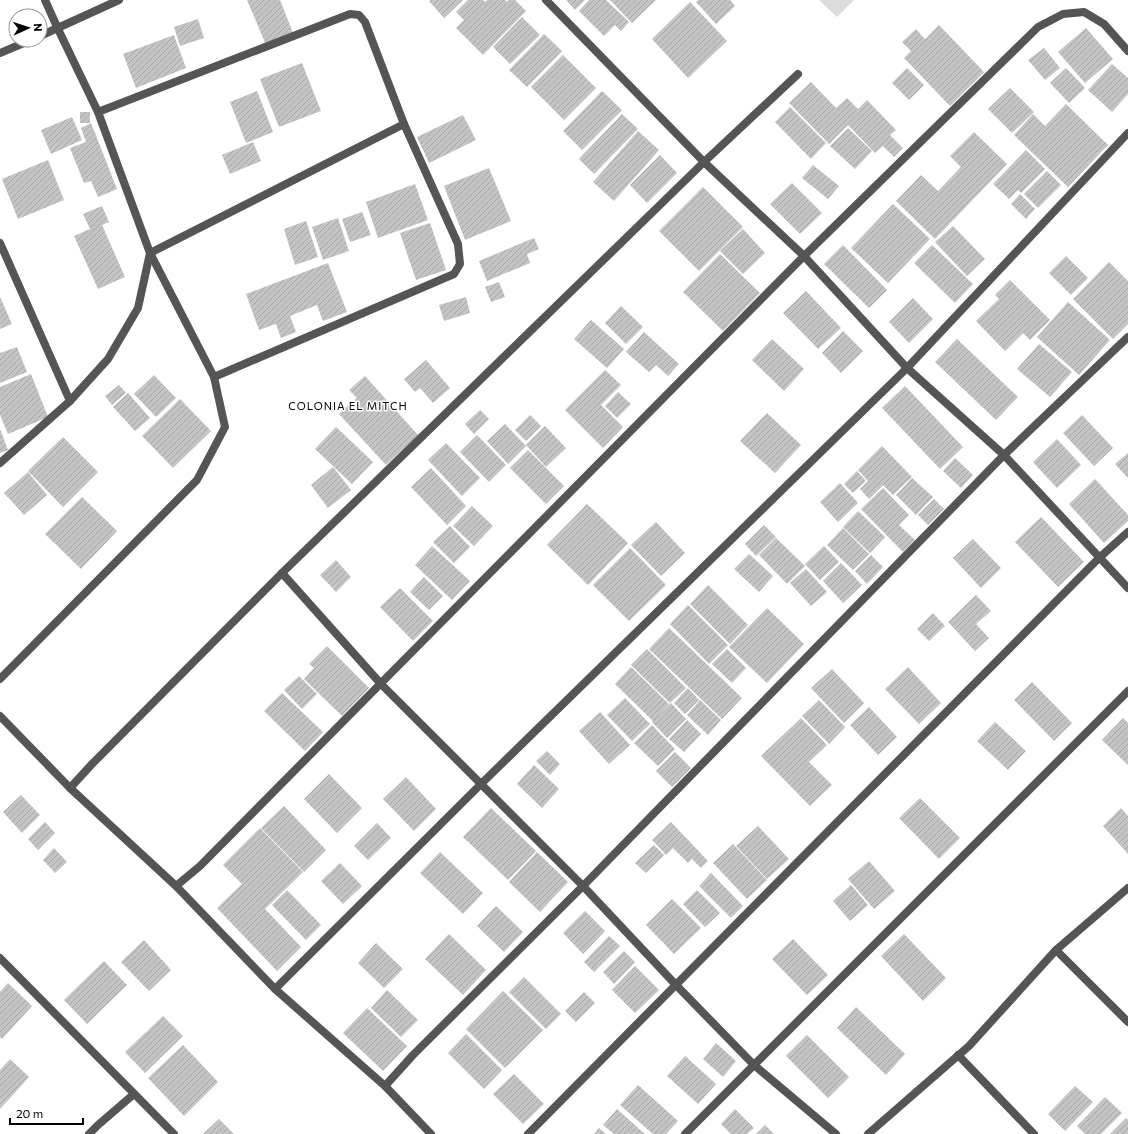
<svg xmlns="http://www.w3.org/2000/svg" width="1128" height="1134" font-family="Commissioner,sans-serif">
<defs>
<pattern id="building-hatch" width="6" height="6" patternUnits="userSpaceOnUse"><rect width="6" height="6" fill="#c4c4c4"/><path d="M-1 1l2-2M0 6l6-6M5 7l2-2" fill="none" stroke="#a7a7a7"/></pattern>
</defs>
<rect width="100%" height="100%" fill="#fff"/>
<path fill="#dcdcdc" d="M819,0H854L837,17Z"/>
<g fill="url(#building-hatch)">
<path d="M247,0H280L293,33L266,45Z"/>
<path d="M431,0H463L444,18L429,1Z"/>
<path d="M468,0H483L485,2L487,0H505L507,2L509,0H515L526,11L483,55L456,28L464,20L456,12Z"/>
<path d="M566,0H585L575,10Z"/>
<path d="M589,0H606L629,22L621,31L615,25L604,36L579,11Z"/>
<path d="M610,0H656L632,23Z"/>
<path d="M698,0H730L735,6L716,24L696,2Z"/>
<path d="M690,2L727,41L688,78L652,39Z"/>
<path d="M522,17L540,35L510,64L493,47Z"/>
<path d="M198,19L204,38L180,46L174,27Z"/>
<path d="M939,25L984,72L950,106L904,58L911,51L902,42L916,29L925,39Z"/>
<path d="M1086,28L1113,59L1085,83L1058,52Z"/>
<path d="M544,34L562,51L527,87L509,70Z"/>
<path d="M174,35L186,68L136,88L123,54Z"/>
<path d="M1044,48L1060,68L1045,80L1028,60Z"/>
<path d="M563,55L596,88L564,120L531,87Z"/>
<path d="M302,63L321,111L279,127L260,79Z"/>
<path d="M1112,64L1128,78V94L1112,112L1088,90Z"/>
<path d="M907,68L924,85L909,100L892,83Z"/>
<path d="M1066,68L1085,88L1069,103L1050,83Z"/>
<path d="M811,82L836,108L847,98L858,109L867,100L896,130L890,135L903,148L894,157L883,146L875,153L848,125L829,144L789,103Z"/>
<path d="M1010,88L1034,112L1012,133L988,109Z"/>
<path d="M257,91L273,132L246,143L230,102Z"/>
<path d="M602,91L622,110L582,150L563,131Z"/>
<path d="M1066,104L1108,145L1068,187L1014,135L1033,114L1045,126Z"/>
<path d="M790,107L826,143L811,159L775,122Z"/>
<rect x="80" y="112" width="10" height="11"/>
<path d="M622,114L638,129L594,174L579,159Z"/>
<path d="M463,115L476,140L429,163L417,137Z"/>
<path d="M72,117L82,140L51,154L41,130Z"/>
<path d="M91,123L117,189L98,197L91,181L84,183L70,148L86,142L81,128Z"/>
<path d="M848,128L872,151L855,169L830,146Z"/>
<path d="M638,131L659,150L614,201L593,182Z"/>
<path d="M974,132L1007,164L935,239L896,201L921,175L938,191L961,167L950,156Z"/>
<path d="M253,142L261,161L230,174L222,155Z"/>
<path d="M1026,150L1045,169L1021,193L1018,190L1009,199L993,184Z"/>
<path d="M660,155L677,173L647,203L630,185Z"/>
<path d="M48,160L64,200L18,219L2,179Z"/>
<path d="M813,165L839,186L828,199L802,178Z"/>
<path d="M489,168L511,221L465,240L444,186Z"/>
<path d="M1047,171L1061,185L1038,208L1024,194Z"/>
<path d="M792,183L822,213L800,234L770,204Z"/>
<path d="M415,184L428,220L378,238L366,202Z"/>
<path d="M703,187L743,227L699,271L659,231Z"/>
<path d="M1020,194L1035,209L1026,219L1011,204Z"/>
<path d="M893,204L930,239L888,283L851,248Z"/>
<path d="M102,206L109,222L102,225L125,277L98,289L74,236L90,229L83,214Z"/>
<path d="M362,212L371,235L350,242L342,219Z"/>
<path d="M338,218L349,251L323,260L312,227Z"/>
<path d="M306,221L318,257L295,265L284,229Z"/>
<path d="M430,223L446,270L416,280L400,233Z"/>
<path d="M953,226L985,259L967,276L935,242Z"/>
<path d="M743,229L765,253L743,274L720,251Z"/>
<path d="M534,238L539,249L527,254L530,263L487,281L479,261Z"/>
<path d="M843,245L887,290L869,308L824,264Z"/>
<path d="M932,245L973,284L955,303L914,263Z"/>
<path d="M720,254L760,293L723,331L683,292Z"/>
<path d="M1066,256L1088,278L1071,295L1049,273Z"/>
<path d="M1109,262L1128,281V324L1113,339L1073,299Z"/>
<path d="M328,263L347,312L323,321L317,305L290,316L296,332L281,338L276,324L259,330L246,294Z"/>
<path d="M1010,280L1050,320L1030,340L1023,333L1005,351L976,321L999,299L995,295Z"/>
<path d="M499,282L505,297L491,302L485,287Z"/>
<path d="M806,291L841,328L818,349L783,313Z"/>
<path d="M0,297L12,324L0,329Z"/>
<path d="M466,297L470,313L444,321L439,305Z"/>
<path d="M913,298L933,319L909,343L889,322Z"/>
<path d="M1068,302L1110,340L1079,375L1037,337Z"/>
<path d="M621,306L643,327L626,344L605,323Z"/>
<path d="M591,320L624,349L607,368L574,339Z"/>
<path d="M843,331L863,351L841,373L822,353Z"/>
<path d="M644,332L679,364L668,376L656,365L649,372L626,352Z"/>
<path d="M772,339L804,369L784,391L752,360Z"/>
<path d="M957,339L1018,397L996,420L935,362Z"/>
<path d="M1039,344L1072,372L1050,397L1017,369Z"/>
<path d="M17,347L27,372L0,383V353Z"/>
<path d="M426,360L450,388L433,403L420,388L415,392L404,379Z"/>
<path d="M605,370L621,385L601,405L623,427L603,448L565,410Z"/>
<path d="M31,374L48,417L8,434L0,415V387Z"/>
<path d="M154,375L176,398L156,417L134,394Z"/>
<path d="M365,376L418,435L386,465L339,414L357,398L349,390Z"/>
<path d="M119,385L126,393L112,405L105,396Z"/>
<path d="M905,386L963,447L940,469L882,408Z"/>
<path d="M618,392L631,404L617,418L605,406Z"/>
<path d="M128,393L150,418L135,431L113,407Z"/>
<path d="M180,399L211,431L173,468L142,436Z"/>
<path d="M480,410L489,419L474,434L465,424Z"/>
<path d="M767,413L801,445L775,473L740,441Z"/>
<path d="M530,415L541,426L526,441L515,430Z"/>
<path d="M1082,415L1113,448L1094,466L1063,433Z"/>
<path d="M505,424L526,446L508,464L487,441Z"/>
<path d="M545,426L566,448L546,467L526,445Z"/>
<path d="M336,427L373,462L352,484L315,449Z"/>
<path d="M0,429L8,450L0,453Z"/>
<path d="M477,435L506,465L489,482L460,452Z"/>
<path d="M63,437L98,472L63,507L28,471Z"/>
<path d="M1057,439L1081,465L1057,488L1033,462Z"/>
<path d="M446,443L480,478L462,496L428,460Z"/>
<path d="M882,446L912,477L893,495L883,485L869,499L860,489L868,481L858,470Z"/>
<path d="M528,450L564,486L546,504L510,468Z"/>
<path d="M1128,453V478L1115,464Z"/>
<path d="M955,458L973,475L961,488L943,471Z"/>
<path d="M333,467L351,490L328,508L311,485Z"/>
<path d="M431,468L466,506L447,525L411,487Z"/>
<path d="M857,471L866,481L853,493L844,484Z"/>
<path d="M28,472L47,495L24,515L4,493Z"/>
<path d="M912,478L933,497L916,515L896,495Z"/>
<path d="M1095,479L1128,515V521L1104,543L1069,504Z"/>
<path d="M840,483L858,503L838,522L820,502Z"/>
<path d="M883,488L909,515L899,525L915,540L903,552L861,509Z"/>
<path d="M82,497L117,531L81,569L45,534Z"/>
<path d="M934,499L944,509L928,525L918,515Z"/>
<path d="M587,504L628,543L588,585L547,545Z"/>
<path d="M472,506L493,526L474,546L453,526Z"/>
<path d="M858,511L885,537L870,553L843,527Z"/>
<path d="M1041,517L1084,562L1058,587L1015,542Z"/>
<path d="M656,522L685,553L661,576L631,545Z"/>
<path d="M764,525L776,537L756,556L745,544Z"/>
<path d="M450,526L470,547L454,563L433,542Z"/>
<path d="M843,528L869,554L853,570L827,545Z"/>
<path d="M776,538L805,566L787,584L759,555Z"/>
<path d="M973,539L1001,568L981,588L953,558Z"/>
<path d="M432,546L470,581L452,600L415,565Z"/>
<path d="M824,546L839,562L820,580L805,564Z"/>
<path d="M630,548L666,585L629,621L593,585Z"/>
<path d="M749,554L773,576L759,592L734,569Z"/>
<path d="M871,555L883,567L867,584L855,571Z"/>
<path d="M336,560L351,577L336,592L320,575Z"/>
<path d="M841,563L862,585L843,603L823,581Z"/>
<path d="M806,569L827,592L811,606L790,583Z"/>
<path d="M424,577L443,596L429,610L410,592Z"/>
<path d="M708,585L748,625L730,644L690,604Z"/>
<path d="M400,588L433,621L413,641L380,607Z"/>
<path d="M976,595L991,611L976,624L989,638L975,651L948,622Z"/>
<path d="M688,605L728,645L709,664L670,624Z"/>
<path d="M767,608L804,644L767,683L729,647Z"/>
<path d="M933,613L945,626L929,641L917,629Z"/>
<path d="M669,628L742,698L722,719L649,649Z"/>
<path d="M327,646L369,688L342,716L304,679L314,668L309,664Z"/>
<path d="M647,649L686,688L670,703L631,665Z"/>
<path d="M727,649L746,668L732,683L712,664Z"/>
<path d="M631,667L669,704L659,715L671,703L686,719L667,738L652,722L653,721L615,684Z"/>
<path d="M908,667L941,703L919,724L885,689Z"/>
<path d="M832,669L864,703L844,723L811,688Z"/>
<path d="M299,676L317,694L302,709L284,690Z"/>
<path d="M1032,682L1072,723L1054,741L1014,700Z"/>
<path d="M688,688L699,700L685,714L674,703Z"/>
<path d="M282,693L323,732L305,751L264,711Z"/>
<path d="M625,698L650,724L632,741L607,715Z"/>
<path d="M700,700L721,720L708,735L687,715Z"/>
<path d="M819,700L845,727L829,744L802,716Z"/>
<path d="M869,707L897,737L878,755L850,725Z"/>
<path d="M600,712L630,745L609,764L579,731Z"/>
<path d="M801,718L827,745L809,762L832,785L810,806L761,756Z"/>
<path d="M1123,718L1128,723V765L1102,740Z"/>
<path d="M687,720L701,734L684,752L669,739Z"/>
<path d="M995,722L1026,751L1008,770L977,741Z"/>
<path d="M652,725L675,749L658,766L634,743Z"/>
<path d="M547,751L560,764L550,775L536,761Z"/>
<path d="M675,752L691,768L672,787L656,771Z"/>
<path d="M534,765L559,789L542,808L517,784Z"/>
<path d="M329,774L362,808L337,833L304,799Z"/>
<path d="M406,777L436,809L414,831L383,799Z"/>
<path d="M21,795L40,815L22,833L3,812Z"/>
<path d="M920,798L960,838L939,859L899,818Z"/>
<path d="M284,806L326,850L304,872L261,828Z"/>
<path d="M491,808L536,851L508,880L463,837Z"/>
<path d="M1121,808L1128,816V854L1103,826Z"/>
<path d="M45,822L55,833L38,850L28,839Z"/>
<path d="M671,822L708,861L701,868L692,859L688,863L673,848L666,855L652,840Z"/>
<path d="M377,823L391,838L368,860L354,846Z"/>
<path d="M758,826L789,859L767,879L736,846Z"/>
<path d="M260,828L303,872L265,909L301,947L277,971L217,908L242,884L223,865Z"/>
<path d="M733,844L767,880L747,899L713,863Z"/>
<path d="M654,845L664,855L646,873L635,863Z"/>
<path d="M54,848L67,862L55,873L43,860Z"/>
<path d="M440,852L483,893L463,914L420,873Z"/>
<path d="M537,852L568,882L540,912L509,882Z"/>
<path d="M869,861L895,891L874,909L848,879Z"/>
<path d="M340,863L362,886L343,904L321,881Z"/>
<path d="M711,873L743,906L731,918L699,886Z"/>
<path d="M851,885L868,905L850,921L833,901Z"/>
<path d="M287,890L321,925L306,940L272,905Z"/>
<path d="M697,890L720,913L705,927L683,904Z"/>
<path d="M672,899L701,928L674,954L646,925Z"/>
<path d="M496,906L523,932L504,952L477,926Z"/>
<path d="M585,911L605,931L583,954L563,933Z"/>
<path d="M449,934L486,970L463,995L425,959Z"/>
<path d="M904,934L946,978L923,1001L881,956Z"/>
<path d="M609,936L620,946L594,972L584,962Z"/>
<path d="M793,939L828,975L807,995L772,959Z"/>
<path d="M144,940L171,970L149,991L121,962Z"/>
<path d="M376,943L403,969L384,988L358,963Z"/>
<path d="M624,951L635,962L614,984L603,972Z"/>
<path d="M104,961L127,985L87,1024L64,1000Z"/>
<path d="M635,966L659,990L635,1013L612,990Z"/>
<path d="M524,977L561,1014L546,1029L509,992Z"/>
<path d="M8,983L32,1006L2,1039L0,1037V992Z"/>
<path d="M387,990L418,1020L401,1037L371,1008Z"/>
<path d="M503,991L543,1030L505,1068L466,1029Z"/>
<path d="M584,992L595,1003L576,1022L565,1011Z"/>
<path d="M856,1007L905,1054L886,1075L837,1028Z"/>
<path d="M367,1008L407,1046L383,1071L343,1033Z"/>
<path d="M163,1016L183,1036L145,1073L125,1052Z"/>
<path d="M466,1034L502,1070L484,1089L448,1053Z"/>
<path d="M807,1035L849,1077L828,1098L786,1056Z"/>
<path d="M716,1043L736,1061L723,1077L703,1059Z"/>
<path d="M183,1045L218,1082L184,1116L148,1078Z"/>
<path d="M685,1056L716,1084L698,1104L667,1076Z"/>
<path d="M10,1059L29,1077L0,1109V1070Z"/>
<path d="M514,1074L544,1104L523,1124L493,1094Z"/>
<path d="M638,1085L678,1121L666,1134H653L620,1105Z"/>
<path d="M1075,1086L1093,1102L1065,1131L1048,1114Z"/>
<path d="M1105,1097L1122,1113L1101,1134H1085L1077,1126Z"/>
<path d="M617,1109L645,1134H614L603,1125Z"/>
<path d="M735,1109L754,1128L747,1134H731L721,1124Z"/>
<path d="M1126,1118L1128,1120V1134H1110Z"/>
<path d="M219,1119L234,1134H203Z"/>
<path d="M765,1125L774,1134H756Z"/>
<path d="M599,1128L606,1134H594Z"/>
</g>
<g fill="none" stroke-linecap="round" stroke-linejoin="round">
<g stroke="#555" stroke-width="8">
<path d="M546,0L704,162L804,256L907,368L1004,455L1128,588"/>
<path d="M40,36L119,0"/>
<path d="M0,53L31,40"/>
<path d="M98,112L350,14L359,15L365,22L404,124L458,244L460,264L454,274L214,377"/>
<path d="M0,243L70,401"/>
<path d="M0,463L70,401L108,359L138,308L150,253L404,124"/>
<path d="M282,573L381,684L583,886L676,985L754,1065L836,1134"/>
<path d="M0,679L197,480L225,427L214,377L150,253L98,112L58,29L45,0"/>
<path d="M0,716L70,788L176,886L275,989L385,1086L431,1134"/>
<path d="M70,788L92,764L282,573L704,162L798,74"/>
<path d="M176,886L200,866L804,256L1038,27L1063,14L1084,12L1104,24L1128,51"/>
<path d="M1056,950L1128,1022"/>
<path d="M0,958L174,1134"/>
<path d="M275,989L481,784L907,368L1128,133"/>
<path d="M958,1055L1034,1134"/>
<path d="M385,1086L413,1055L583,886L1004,455L1128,337"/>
<path d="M89,1134L98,1125L134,1094"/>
<path d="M528,1134L1099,558L1128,532"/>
<path d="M685,1134L1128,691"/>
<path d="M868,1134L969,1046L1056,950L1128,888"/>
</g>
</g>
<g text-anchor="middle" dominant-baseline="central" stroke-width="3" stroke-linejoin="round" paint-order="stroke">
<g font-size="11" letter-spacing="1" fill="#000" stroke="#fff">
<text x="348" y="405">COLONIA EL MITCH</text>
</g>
</g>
<g transform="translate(28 28) rotate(87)"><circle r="19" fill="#ffffff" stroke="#999999"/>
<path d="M0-3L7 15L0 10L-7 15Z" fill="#000000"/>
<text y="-6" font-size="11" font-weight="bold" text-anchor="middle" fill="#000000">N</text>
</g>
<path d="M10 1118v6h73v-6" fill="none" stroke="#000000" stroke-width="2"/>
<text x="16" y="1118" font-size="12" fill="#000000" stroke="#ffffff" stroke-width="3" paint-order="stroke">20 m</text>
</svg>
